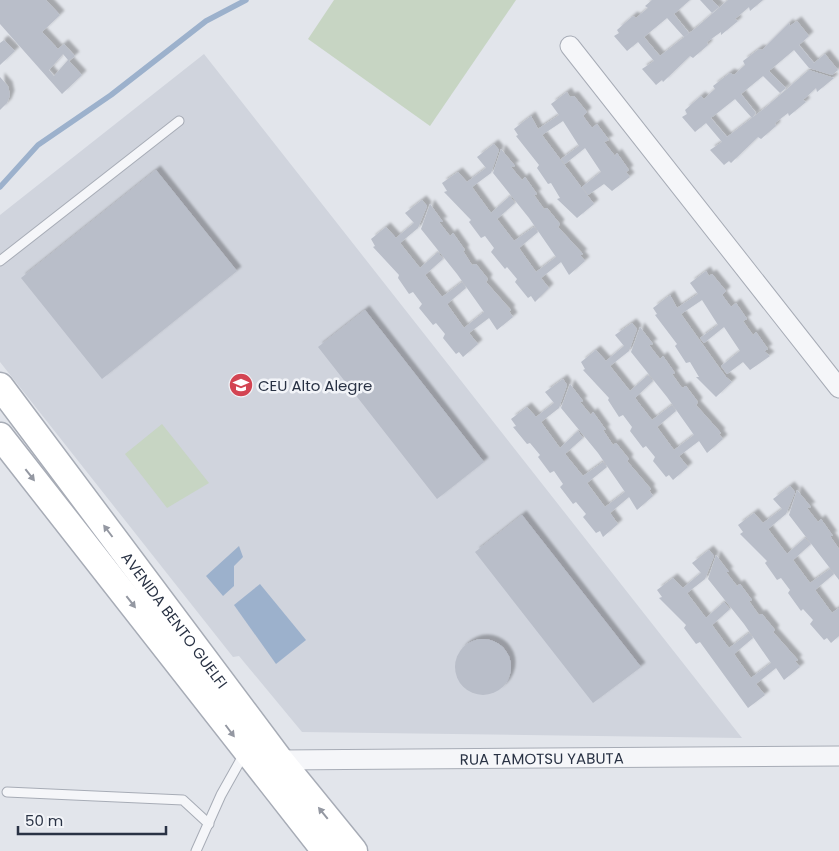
<svg xmlns="http://www.w3.org/2000/svg" width="839" height="851" font-family="Poppins,sans-serif">
<defs>
<filter id="shadow"><feDropShadow dx="4.5" dy="-4.5" stdDeviation="1" flood-color="#0004"/></filter>
</defs>
<rect width="100%" height="100%" fill="#e2e5eb"/>
<path fill="#d0d4dd" d="M204,54L742,738L302,732L239,656L233,657L0,362V215Z"/>
<g fill="#c7d5c3">
<path d="M334,0H516L430,126L308,39Z"/>
<path d="M162,424L209,483L167,508L125,454Z"/>
</g>
<g fill="#9cb1cc">
<path d="M239,546L243,557L234,566V586L223,596L206,576Z"/>
<path d="M260,584L306,640L276,664L234,605Z"/>
</g>
<g fill="none" stroke-linecap="round" stroke-linejoin="round">
<path stroke="#9cb1cc" stroke-width="5.5" d="M0,187L38,145L111,95L206,21L246,0"/>
</g>
<g fill="#b9bec9" fill-rule="evenodd" filter="url(#shadow)">
<path d="M0,0H46L60,15L42,32L58,49L64,44L75,56L69,61L82,75L62,94L0,24ZM63,54L68,60L54,76L49,70Z"/>
<path d="M652,0H690L674,14L689,33L684,37L667,18L644,37L660,56L697,27L728,0H763L750,11L749,7L735,19L738,21L721,35V32L707,42L708,45L693,58L690,56L663,82L662,80L656,85L642,69L654,61L638,42L627,51L614,36L619,33L617,30L633,16L636,18L648,8L645,6Z"/>
<path d="M700,0H712L719,7L712,13Z"/>
<path d="M797,21L809,36L799,45L814,63L825,54L838,70L832,75L809,68L794,50L769,71L786,88L780,93L763,76L741,94L756,113L752,118L735,99L711,118L727,137L765,108L809,70L834,78L817,92L816,88L803,100L806,102L789,116L788,113L775,123L776,126L761,139L758,137L731,163L729,161L724,165L710,150L722,142L706,123L695,132L682,117L687,114L685,110L701,96L704,99L715,89L713,86L730,73L734,75L745,65L743,61L759,49L762,50L789,23L790,26Z"/>
<path d="M4,40L15,51L0,65V43Z"/>
<path d="M0,77L8,86L10,95L7,103L0,110Z"/>
<path d="M567,92L570,97L574,96L587,112L583,116L592,128L597,124L609,140L604,142L615,156L617,153L629,170L626,172L630,177L612,191L604,184L588,195L582,187L601,172L585,148L565,164L561,159L579,146L563,121L542,135L594,204L577,218L557,199L560,198L551,183L548,184L537,168L539,165L516,136L518,135L514,129L531,116L538,129L559,115L551,104Z"/>
<path d="M494,144L499,150L491,173L472,187L491,213L510,196L515,203L497,219L514,241L534,227L538,232L519,248L536,272L556,257L529,218L493,173L501,149L515,166L511,167L522,180L525,177L537,194L534,195L544,209L547,208L560,224L558,227L583,254L580,255L585,261L569,275L561,262L541,278L549,288L535,302L531,296L528,298L515,282L517,279L507,267L505,269L491,252L494,248L485,236L481,238L469,222L471,220L444,192L447,191L442,183L458,172L467,182L486,168L477,157Z"/>
<path d="M156,170L237,271L102,379L21,278Z"/>
<path d="M422,200L427,206L418,228L400,243L420,268L438,252L443,259L425,275L442,297L462,282L466,288L447,304L464,328L484,312L457,274L421,229L430,204L443,222H439L450,236L453,233L465,250L463,251L472,265L476,264L488,279L486,282L511,310L509,311L513,317L497,330L489,318L469,333L478,344L463,357L459,352L456,354L443,338L445,334L436,323L433,325L419,308L422,304L413,292L409,294L398,278L399,275L373,247L375,246L371,239L386,227L396,238L414,223L405,213Z"/>
<path d="M706,271L709,276L712,274L726,291L722,295L731,307L736,303L747,319L743,321L753,335L756,332L768,349L764,351L770,356L750,370L743,362L727,374L721,366L740,351L724,327L704,343L700,338L718,325L702,300L681,314L726,377L732,382L716,397L696,377H699L690,362L686,363L675,346L677,344L655,315L657,314L653,308L670,295L677,308L698,294L690,283Z"/>
<path d="M365,310L484,462L437,499L318,347Z"/>
<path d="M632,323L637,329L629,351L610,366L630,391L648,375L653,381L635,398L652,420L672,405L676,411L657,427L674,450L694,435L667,397L631,352L640,327L653,344L649,345L660,359L663,356L675,373L672,374L682,388L686,386L698,402L696,405L721,433L719,434L723,439L707,453L699,441L679,456L688,467L673,480L669,475L666,477L653,461L655,457L646,446L643,448L630,431L632,427L623,415L619,417L608,400L609,398L583,370L585,369L581,362L596,350L606,361L624,346L615,335Z"/>
<path d="M563,379L567,385L559,408L541,422L560,448L578,431L583,438L565,454L583,476L603,462L607,467L587,483L605,507L625,492L598,453L561,408L570,384L583,401L580,402L591,415L593,412L606,430H603L613,445L616,443L629,459L627,461L651,489L649,490L653,496L637,510L629,497L610,513L618,524L603,537L600,531L596,533L583,517L586,514L576,502L573,504L560,487L563,484L554,471L550,473L538,457L540,455L530,443L527,444L513,427L516,426L511,419L527,407L536,417L554,403L545,392Z"/>
<path d="M790,486L795,492L786,514L768,529L787,554L805,538L811,544L793,560L810,583L830,569L834,574L815,590L832,613L839,608V636L831,643L827,638L824,640L810,624L813,620L803,609L801,611L788,593L790,590L781,578L777,580L765,563L767,561L740,534L743,532L738,525L754,513L763,523L782,509L773,499Z"/>
<path d="M797,490L811,507L807,508L818,522L821,519L833,536H830L839,549V580L789,515Z"/>
<path d="M522,515L641,667L593,703L475,552Z"/>
<path d="M709,550L714,556L705,579L687,593L706,618L724,602L730,609L712,625L729,648L749,633L753,638L734,654L751,678L771,663L744,624L708,579L716,555L729,572H726L737,586L740,584L752,600L749,601L759,615L762,614L775,630L773,632L798,660L795,661L800,667L784,680L776,668L756,684L765,695L748,708L700,642L696,644L684,628L686,625L659,598L662,597L657,590L673,578L683,588L701,573L692,563Z"/>
<circle cx="483" cy="667" r="28"/>
</g>
<g fill="none" stroke-linecap="round" stroke-linejoin="round">
<g stroke="#a7acb6" stroke-width="11">
<g id="lane">
<path d="M0,261L179,121"/>
<path d="M7,792L183,800L209,824"/>
<path d="M196,851L221,795L244,754"/>
</g>
</g>
<g stroke="#a7acb6" stroke-width="21">
<g id="street">
<path d="M570,46L839,388"/>
<path id="s1" d="M271,758L280,760L839,756"/>
</g>
</g>
<g stroke="#a7acb6" stroke-width="29">
<g id="secondary">
<path id="s2" d="M0,386L280,760L354,851"/>
<path d="M0,436L325,851"/>
</g>
</g>
<use href="#lane" stroke="#f5f6f9" stroke-width="9"/>
<use href="#street" stroke="#f5f6f9" stroke-width="19"/>
<use href="#secondary" stroke="#fff" stroke-width="26"/>
</g>
<defs><path id="oneway-solid" d="M-6-.8H1V-3.2L6.5 0L1 3.2V.8H-6Z" transform="scale(1.25)"/></defs>
<g fill="#9498a2">
<use href="#oneway-solid" transform="translate(30 475) rotate(52)"/>
<use href="#oneway-solid" transform="translate(108 531) rotate(-127)"/>
<use href="#oneway-solid" transform="translate(131 602) rotate(52)"/>
<use href="#oneway-solid" transform="translate(230 731) rotate(53)"/>
<use href="#oneway-solid" transform="translate(323 813) rotate(-129)"/>
</g>
<defs>
<g id="school-disc" transform="scale(1.25)"><circle r="9.5" fill="#d34452" stroke="#f2f4f8"/><path d="M0-5L7-2L0 1L-7-2ZM-4 1L0 2.5L4 1V4Q0 6-4 4Z" fill="#fff"/></g>
</defs>
<g fill-rule="evenodd">
<use href="#school-disc" x="241" y="385"/>
</g>
<g text-anchor="middle" dominant-baseline="central" stroke-width="5" stroke-linejoin="round" paint-order="stroke">
<g font-size="15" fill="#293244" stroke="#f2f4f8" text-anchor="start">
<text x="258" y="385">CEU Alto Alegre</text>
</g>
<g font-size="15" fill="#293244" stroke="#f2f4f8">
<text stroke="none"><textPath href="#s2" startOffset="292">AVENIDA BENTO GUELFI</textPath></text>
<text stroke="none"><textPath href="#s1" startOffset="271">RUA TAMOTSU YABUTA</textPath></text>
</g>
</g>
<path d="M18 826v8h148v-8" fill="none" stroke="#293244" stroke-width="2.5"/>
<text x="25" y="826" font-size="15" fill="#293244" stroke="#f2f4f8" stroke-width="4" paint-order="stroke">50 m</text>
</svg>
